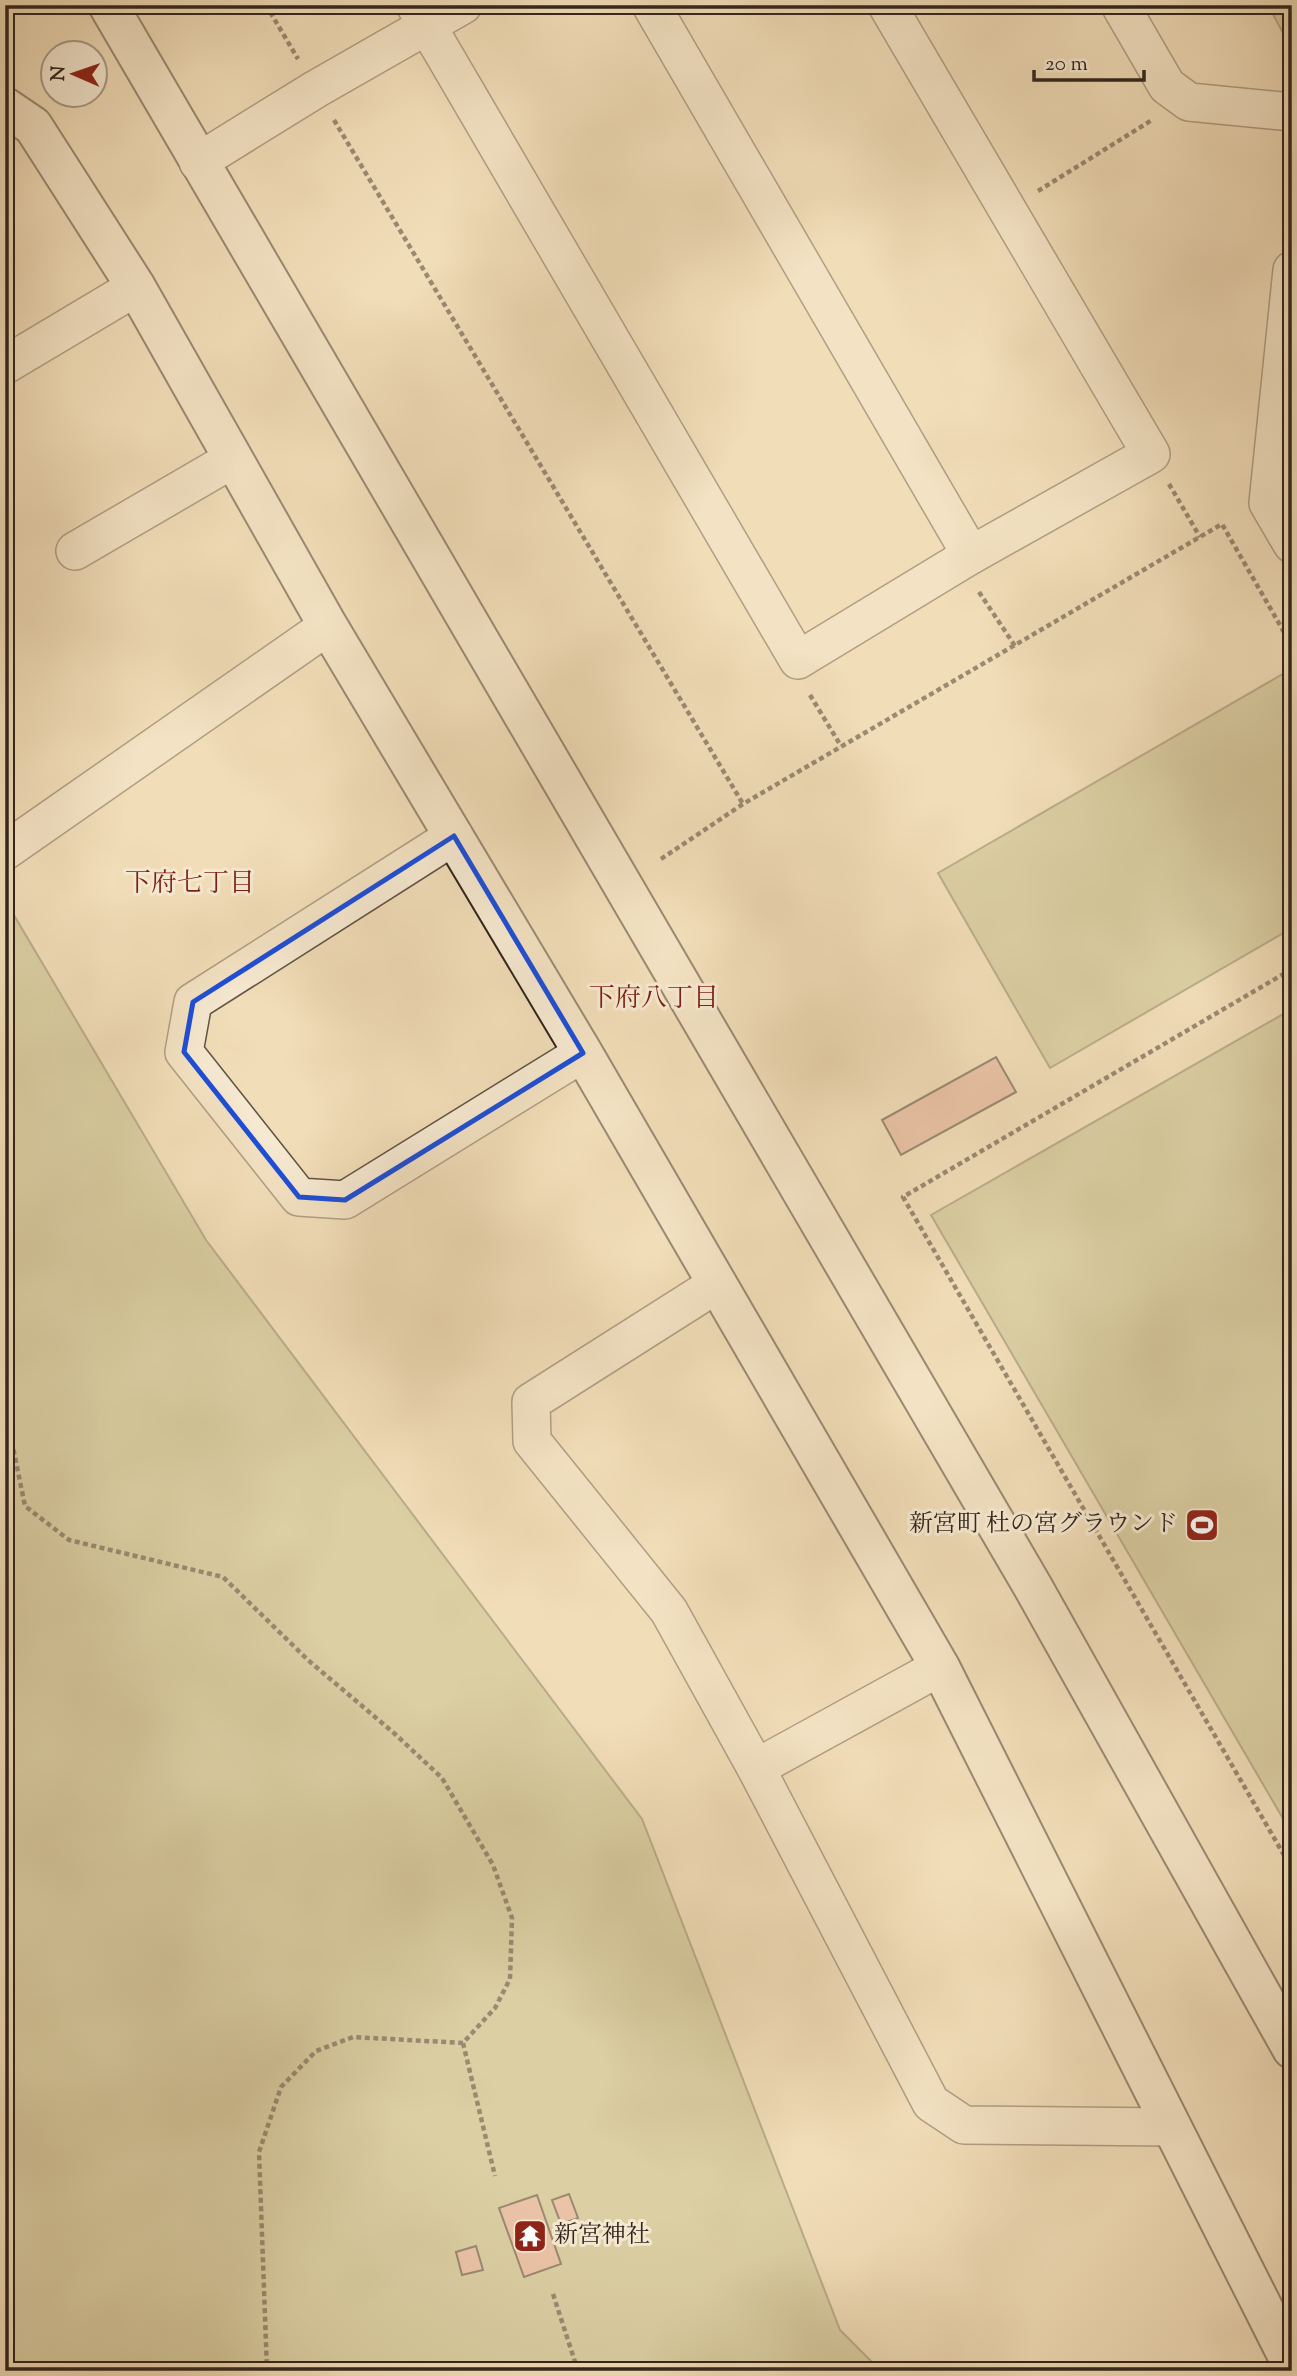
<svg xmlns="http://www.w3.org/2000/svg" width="1297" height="2376" font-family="'Sorts Mill Goudy','Noto Serif JP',serif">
<rect width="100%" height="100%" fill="#f1ddb8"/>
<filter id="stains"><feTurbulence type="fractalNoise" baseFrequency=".00286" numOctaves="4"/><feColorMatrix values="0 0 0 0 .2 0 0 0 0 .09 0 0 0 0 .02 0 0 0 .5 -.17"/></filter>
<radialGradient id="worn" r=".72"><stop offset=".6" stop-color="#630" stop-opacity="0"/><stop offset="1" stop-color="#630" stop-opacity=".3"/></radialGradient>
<g fill="#c1bf8a" stroke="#797254" stroke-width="2">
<path d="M1268,5H1292L1291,48Z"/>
<path d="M1288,671L1292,676V928L1050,1068L938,873Z"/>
<path d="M5,900L206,1240L642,1819L840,2330L881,2371H5Z"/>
<path d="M1292,1009V1834L931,1215Z"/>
</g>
<g fill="#e4a694" stroke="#31261e" stroke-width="2">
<path d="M996,1057L1016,1092L901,1155L882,1120Z"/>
<path d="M569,2194L578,2218L561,2224L552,2200Z"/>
<path d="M537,2195L561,2264L524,2277L499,2208Z"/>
<path d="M476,2246L483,2270L462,2275L456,2252Z"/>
</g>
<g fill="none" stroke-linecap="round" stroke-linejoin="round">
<g stroke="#615444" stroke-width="40">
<g id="street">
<path d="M415,5L798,660L971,555L1151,454L887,5"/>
<path d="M651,5L971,555"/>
<path d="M1120,5L1167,86L1189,102L1292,112"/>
<path d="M198,162L316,89L463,5"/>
<path d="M1292,270L1268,503L1292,544"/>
<path d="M5,365L136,287"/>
<path d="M75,551L233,459"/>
<path d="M454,836L193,1002L184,1052L299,1197L345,1200L583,1053"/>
<path d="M5,851L328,626"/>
<path d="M717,1284L531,1402L532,1441L669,1611L756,1768L931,2103L964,2125L1172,2127"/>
<path d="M756,1768L940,1667"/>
</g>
</g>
<g stroke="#31261e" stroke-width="42">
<g id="secondary">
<path d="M108,5L1033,1587L1292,2049"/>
<path d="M5,107L33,126L136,287L328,626L583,1053L940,1667L1292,2365"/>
</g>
</g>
<g stroke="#31261e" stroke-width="4.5" stroke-dasharray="5 3.5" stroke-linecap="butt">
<path d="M266,5L298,59"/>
<path d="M334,120L743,804"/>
<path d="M1038,191L1152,120"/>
<path d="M1169,484L1200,537"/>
<path d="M979,592L1015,646"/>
<path d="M810,695L841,746"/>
<path d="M661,859L743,804L1222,524L1292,646"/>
<path d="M1292,969L903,1197L1288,1862L1292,1864"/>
<path d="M5,1408L25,1506L69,1540L223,1577L308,1660L395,1734L442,1778L493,1865L512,1918L510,1979L495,2008L463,2043L353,2037L316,2051L281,2087L259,2152L267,2371"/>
<path d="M463,2043L495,2176"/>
<path d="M553,2294L578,2371"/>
</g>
<use href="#street" stroke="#f6e9d1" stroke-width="37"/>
<use href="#secondary" stroke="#f6e9d1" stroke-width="38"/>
</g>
<path d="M0 0H1297V2376H0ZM454,836L583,1053L345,1200L299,1197L184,1052L193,1002Z" fill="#f1ddb8" fill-opacity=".55" fill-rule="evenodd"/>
<path fill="none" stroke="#1d4ed8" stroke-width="5" stroke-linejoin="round" d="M454,836L583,1053L345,1200L299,1197L184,1052L193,1002Z"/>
<defs>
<g id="stadium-square" transform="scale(1.75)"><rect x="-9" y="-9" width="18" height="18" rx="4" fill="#8f2418" stroke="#f6e9d1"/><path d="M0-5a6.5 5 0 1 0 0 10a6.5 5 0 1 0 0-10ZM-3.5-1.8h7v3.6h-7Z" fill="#fff"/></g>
<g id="temple-square" transform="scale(1.75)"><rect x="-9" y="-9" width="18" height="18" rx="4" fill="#8f2418" stroke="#f6e9d1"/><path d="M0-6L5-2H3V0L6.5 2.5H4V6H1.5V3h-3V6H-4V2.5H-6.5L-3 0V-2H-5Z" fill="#fff"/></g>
</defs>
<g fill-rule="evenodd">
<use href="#stadium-square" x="1202" y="1525"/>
<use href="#temple-square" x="530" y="2236"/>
</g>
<g text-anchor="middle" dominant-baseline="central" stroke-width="6" stroke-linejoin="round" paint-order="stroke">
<g font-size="24" fill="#31261e" stroke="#f6e9d1" text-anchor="end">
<text x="1178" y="1525">新宮町 杜の宮グラウンド</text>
<text x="554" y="2236" text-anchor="start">新宮神社</text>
</g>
<g font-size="26" fill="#7a1f14" stroke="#f6e9d1">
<text x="190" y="884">下府七丁目</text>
<text x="654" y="999">下府八丁目</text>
</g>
</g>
<rect width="1297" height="2376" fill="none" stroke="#f1ddb8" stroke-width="28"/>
<rect x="7" y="7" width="1283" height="2362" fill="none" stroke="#31261e" stroke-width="3.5"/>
<rect x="14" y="14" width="1269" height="2348" fill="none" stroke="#31261e" stroke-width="2"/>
<g transform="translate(74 74) rotate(272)"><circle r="33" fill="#f6e9d1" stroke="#a79b89" stroke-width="2"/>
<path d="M0-5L12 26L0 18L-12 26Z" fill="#8f2418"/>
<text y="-10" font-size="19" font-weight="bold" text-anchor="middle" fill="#31261e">N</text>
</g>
<path d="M1034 70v10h110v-10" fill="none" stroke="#31261e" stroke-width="3.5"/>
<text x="1045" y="70" font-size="21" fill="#31261e" stroke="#f6e9d1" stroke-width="5" paint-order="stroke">20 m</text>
<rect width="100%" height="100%" filter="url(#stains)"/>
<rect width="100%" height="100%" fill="url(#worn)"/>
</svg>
